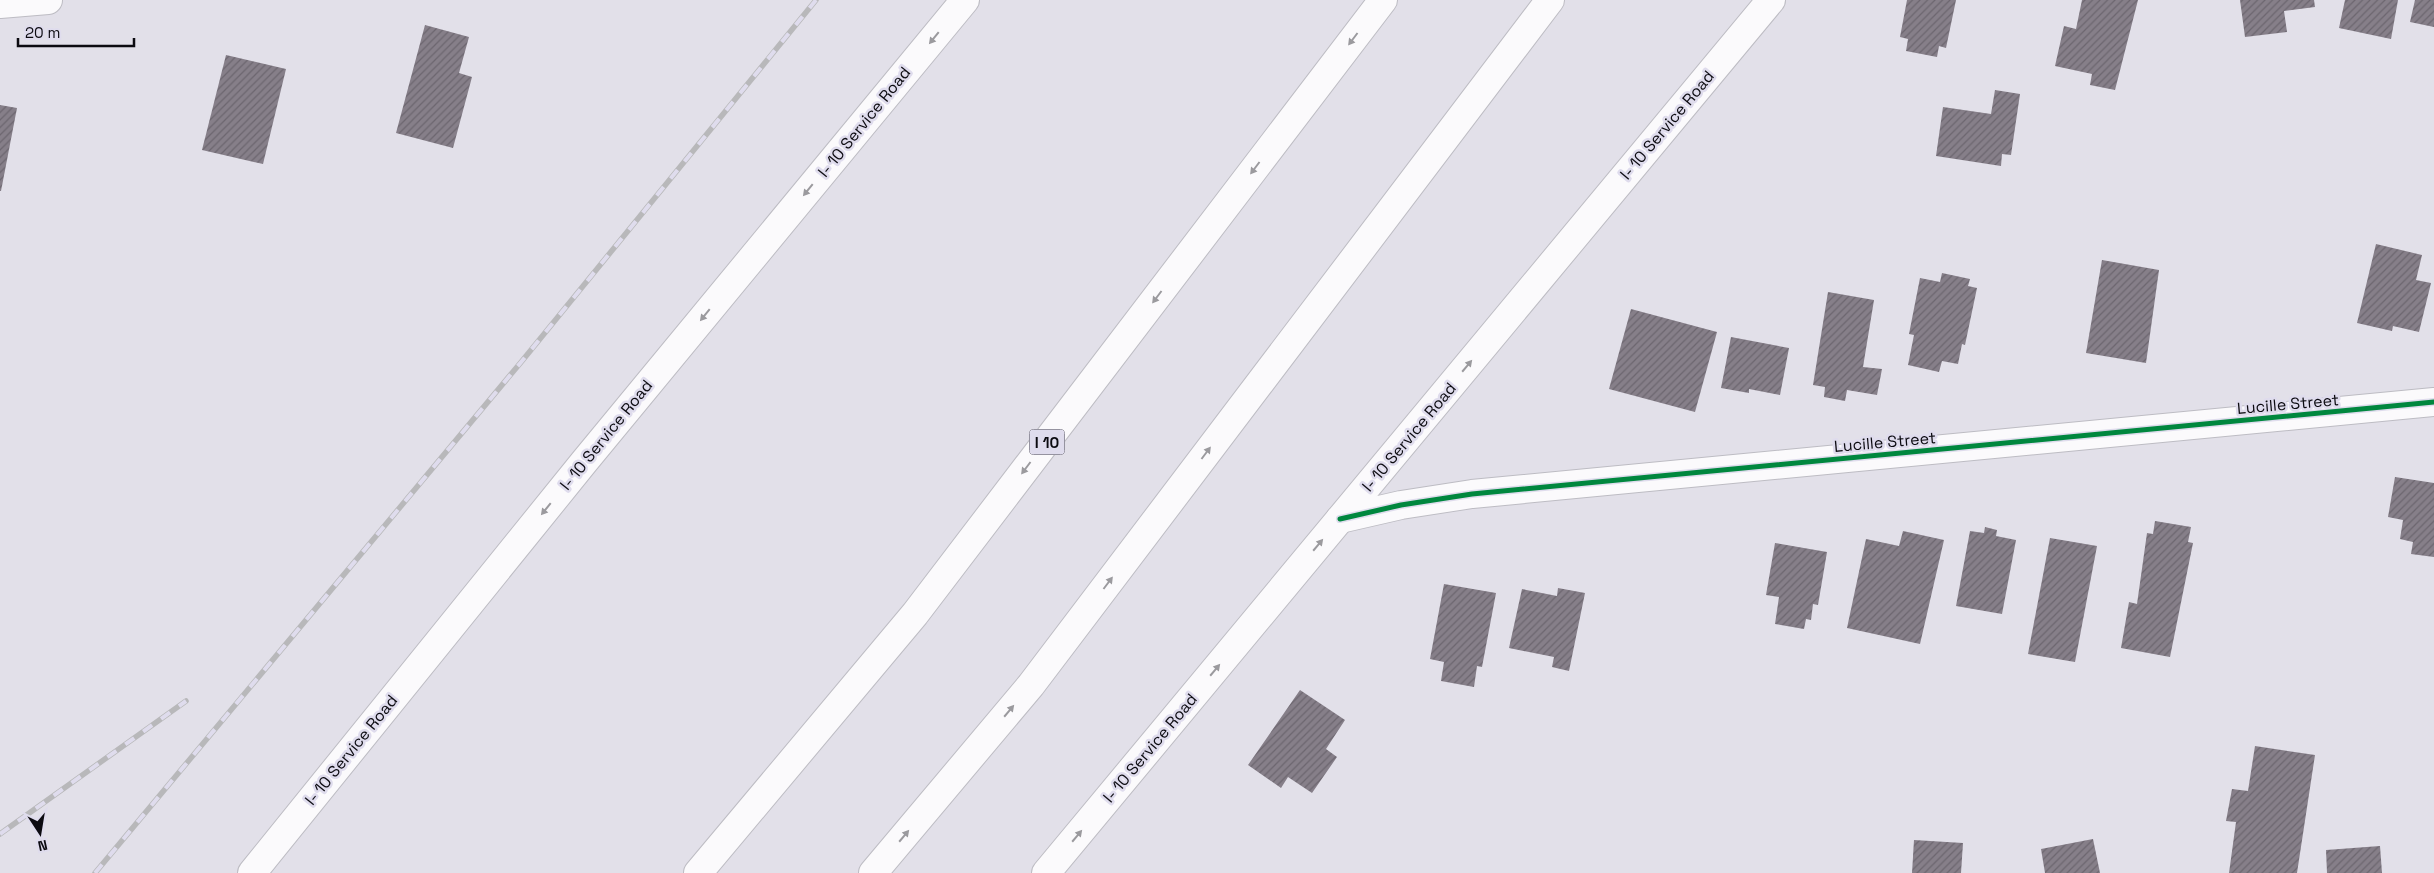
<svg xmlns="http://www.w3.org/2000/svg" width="2434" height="873" font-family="'Space Grotesk',sans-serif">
<defs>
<pattern id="building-hatch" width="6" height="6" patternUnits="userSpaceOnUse" patternTransform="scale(1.25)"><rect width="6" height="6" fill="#867f89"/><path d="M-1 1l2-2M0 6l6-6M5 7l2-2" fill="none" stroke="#6c666f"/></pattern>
</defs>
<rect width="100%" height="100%" fill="#e2e0e9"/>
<g fill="url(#building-hatch)">
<path d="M1907,0H1956L1946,48L1939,46L1937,57L1906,51L1908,39L1900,37Z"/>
<path d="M2082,0H2138L2115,90L2090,85L2092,74L2055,66L2064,26L2076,29Z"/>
<path d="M2240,0H2314L2315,7L2284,11L2287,32L2245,37Z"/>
<path d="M2345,0H2398L2391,39L2339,28Z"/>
<path d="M2415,0H2434V27L2410,22Z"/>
<path d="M425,25L469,37L459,73L472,77L453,148L396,133Z"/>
<path d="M226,55L286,69L263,164L202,150Z"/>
<path d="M1995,90L2020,94L2011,155L2002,154L2001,166L1936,156L1943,107L1991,114Z"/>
<path d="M0,105L17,108L1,191H0Z"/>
<path d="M2376,244L2422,255L2416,280L2431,283L2419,332L2393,326L2392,331L2357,323Z"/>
<path d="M2102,260L2159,270L2146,363L2086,353Z"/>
<path d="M1942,273L1970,279L1968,286L1977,288L1965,345L1962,344L1958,364L1942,361L1939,372L1908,365L1914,335L1909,334L1920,278L1940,282Z"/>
<path d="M1828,292L1874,300L1863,367L1882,369L1877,395L1847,390L1845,401L1824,397L1825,387L1813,385Z"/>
<path d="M1631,309L1717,332L1695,412L1609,389Z"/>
<path d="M1731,337L1789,348L1780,395L1749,389V393L1721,388Z"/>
<path d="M2395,477L2434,483V557L2411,554L2413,542L2400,539L2403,520L2388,517Z"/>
<path d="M2155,521L2191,527L2188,542L2193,543L2170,657L2121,648L2129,602L2137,604L2147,533L2153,534Z"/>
<path d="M1985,527L1997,530L1996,536L2016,540L2002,614L1956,606L1970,531L1984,533Z"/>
<path d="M1903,531L1944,540L1920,644L1847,628L1866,539L1899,546Z"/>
<path d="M2050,538L2097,546L2075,662L2028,654Z"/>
<path d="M1775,543L1827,552L1818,605L1813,604L1811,620L1806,619L1804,629L1775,624L1779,597L1766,595Z"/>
<path d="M1444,584L1496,593L1482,667L1477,666L1474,687L1441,681L1444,662L1430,659Z"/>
<path d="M1558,588L1585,593L1569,671L1552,667L1554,657L1509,648L1522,589L1557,596Z"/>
<path d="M1300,690L1345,720L1326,749L1337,757L1312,793L1288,777L1281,788L1248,765Z"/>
<path d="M2255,746L2315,755L2297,873H2229L2236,822L2226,821L2232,789L2248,791Z"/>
<path d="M2093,839L2100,873H2045L2041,849Z"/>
<path d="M1914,840L1963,843L1961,873H1912Z"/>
<path d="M2380,846L2382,873H2327L2326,850Z"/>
</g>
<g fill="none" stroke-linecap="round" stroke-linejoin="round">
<g stroke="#bdbcc3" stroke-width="30">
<g id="street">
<path d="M0,4L48,0"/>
<path d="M1340,519L1401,505L1472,494L2434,402"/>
</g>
</g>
<g stroke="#bdbcc3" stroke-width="30">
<g id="secondary">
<path d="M252,873L584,462L965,0"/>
<path d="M1046,873L1771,0"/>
</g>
</g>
<g stroke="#bdbcc3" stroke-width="30">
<g id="highway">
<path d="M698,873L915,614L1383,0"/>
<path d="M873,873L1031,685L1550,0"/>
</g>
</g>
<use href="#street" stroke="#fbfafc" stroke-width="28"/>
<use href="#secondary" stroke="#fbfafc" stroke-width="28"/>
<use href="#highway" stroke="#fbfafc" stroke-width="28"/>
<g stroke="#b8b8ba" stroke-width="5.5">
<g id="rail">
<path d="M0,834L186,701"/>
<path d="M95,873L522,361L816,0"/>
</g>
</g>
<use href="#rail" stroke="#dfdced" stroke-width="4" stroke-dasharray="11" stroke-linecap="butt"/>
<g stroke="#dfdced" stroke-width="8">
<path id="cycleway" d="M1340,519L1401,505L1472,494L2434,402"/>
</g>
<use href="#cycleway" stroke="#00873e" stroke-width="5"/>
</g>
<defs><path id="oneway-solid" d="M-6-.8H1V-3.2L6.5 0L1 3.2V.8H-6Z" transform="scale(1.25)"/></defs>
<g fill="#9b9a9e">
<use href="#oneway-solid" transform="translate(934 38) rotate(129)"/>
<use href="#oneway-solid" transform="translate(1353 39) rotate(127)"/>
<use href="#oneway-solid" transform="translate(1255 168) rotate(127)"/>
<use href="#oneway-solid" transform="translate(808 190) rotate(129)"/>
<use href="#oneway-solid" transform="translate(1157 297) rotate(127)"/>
<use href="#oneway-solid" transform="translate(705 315) rotate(129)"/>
<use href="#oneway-solid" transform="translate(1467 366) rotate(-50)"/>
<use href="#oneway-solid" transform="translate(1206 453) rotate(-53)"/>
<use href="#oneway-solid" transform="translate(1026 468) rotate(127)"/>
<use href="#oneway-solid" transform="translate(546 509) rotate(129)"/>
<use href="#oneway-solid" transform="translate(1318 545) rotate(-50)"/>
<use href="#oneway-solid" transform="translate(1108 583) rotate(-53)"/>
<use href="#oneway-solid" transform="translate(1215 670) rotate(-50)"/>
<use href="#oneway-solid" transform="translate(1009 711) rotate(-50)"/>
<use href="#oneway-solid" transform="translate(904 836) rotate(-50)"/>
<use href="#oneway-solid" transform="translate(1077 836) rotate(-50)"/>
</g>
<g text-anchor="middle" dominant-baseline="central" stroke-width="5" stroke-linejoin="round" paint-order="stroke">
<rect fill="#dfdced" stroke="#4b4a53" stroke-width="1" x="1029.5" y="429.5" width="35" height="25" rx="4"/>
<g font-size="15" font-weight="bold" fill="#0c0b11">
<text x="1047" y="442">I 10</text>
</g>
<g font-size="16" fill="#0c0b11" stroke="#dfdced">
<text transform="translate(864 122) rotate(-51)">I- 10 Service Road</text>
<text transform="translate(1667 125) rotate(-50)">I- 10 Service Road</text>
<text transform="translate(2288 404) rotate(-5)">Lucille Street</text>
<text transform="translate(606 435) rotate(-51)">I- 10 Service Road</text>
<text transform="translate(1409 437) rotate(-50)">I- 10 Service Road</text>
<text transform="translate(1885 442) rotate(-5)">Lucille Street</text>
<text transform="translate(1150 748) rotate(-50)">I- 10 Service Road</text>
<text transform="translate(351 750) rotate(-51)">I- 10 Service Road</text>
</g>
</g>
<g transform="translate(40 833) rotate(168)" stroke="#dfdced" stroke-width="4" paint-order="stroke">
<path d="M0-4L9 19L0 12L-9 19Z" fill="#0c0b11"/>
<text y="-8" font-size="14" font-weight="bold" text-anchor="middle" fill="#0c0b11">N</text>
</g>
<path d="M18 38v8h116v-8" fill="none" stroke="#0c0b11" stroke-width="2.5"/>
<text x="25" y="38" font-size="15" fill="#0c0b11" stroke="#dfdced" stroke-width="4" paint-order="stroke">20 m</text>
</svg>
